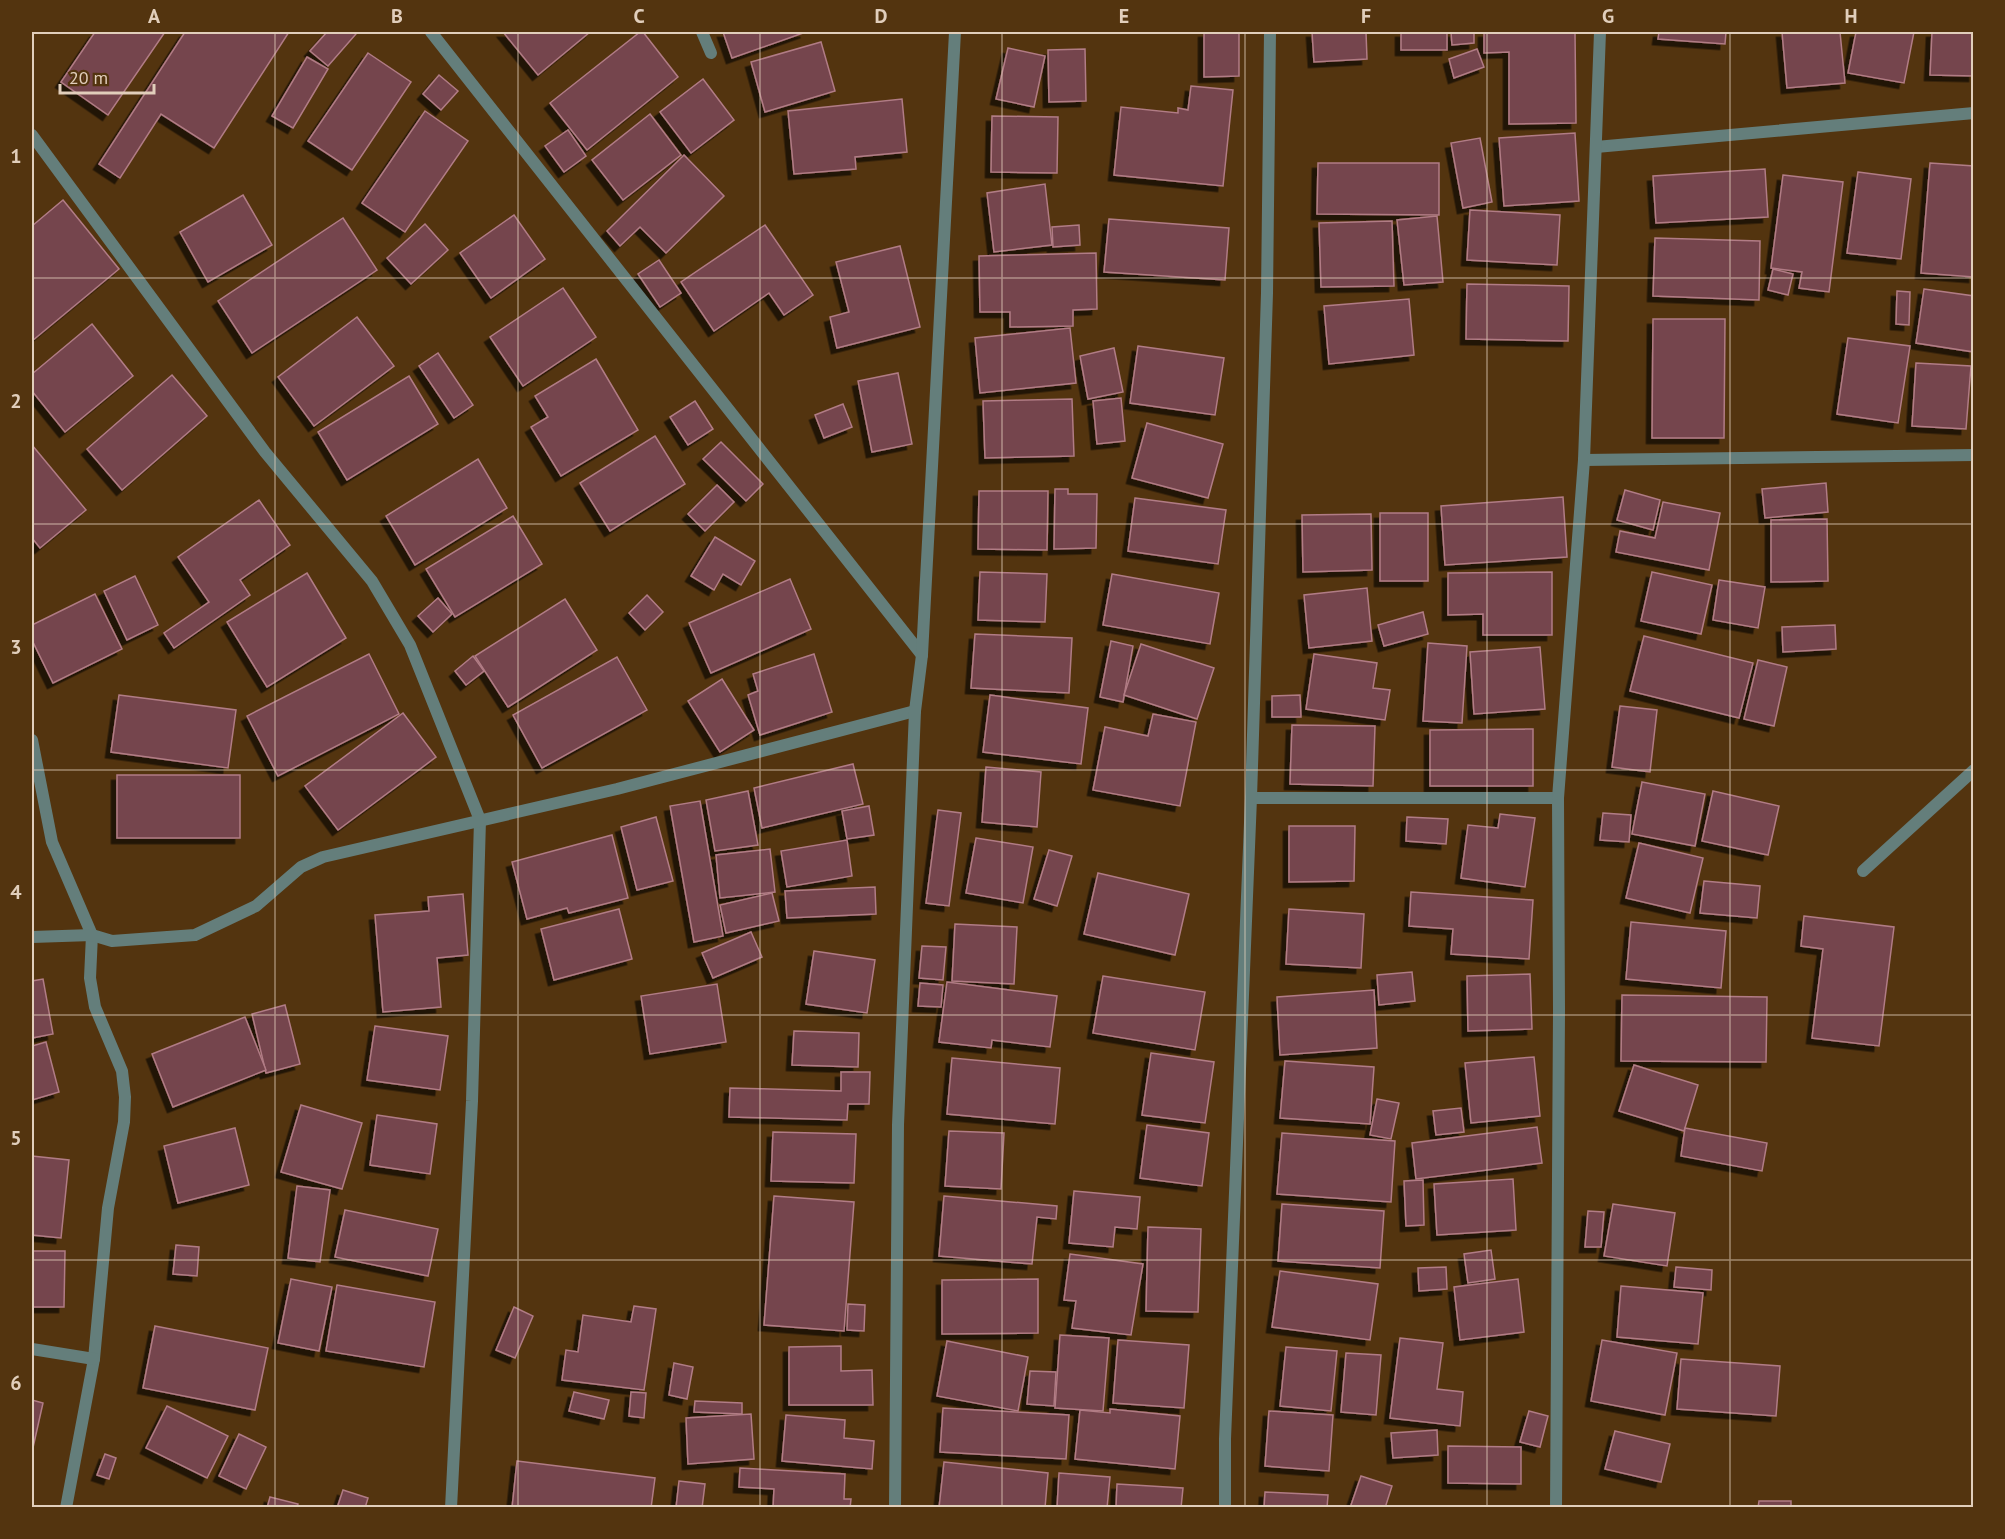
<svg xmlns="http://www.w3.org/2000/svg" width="2005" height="1539" font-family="'PT Sans',sans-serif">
<defs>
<filter id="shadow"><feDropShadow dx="-5.5" dy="5.5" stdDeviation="0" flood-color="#0009"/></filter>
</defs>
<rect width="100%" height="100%" fill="#53340f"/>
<g fill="#74444d" stroke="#b17c85" stroke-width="1.5" filter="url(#shadow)">
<path d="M95,32H165L108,115L61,82Z"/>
<path d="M185,32H289L214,148L161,114L120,178L99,164Z"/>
<path d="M327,32H353L356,34L328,66L310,51Z"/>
<path d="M503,32H590L538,75Z"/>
<path d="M640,32H643L678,77L587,150L550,103Z"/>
<path d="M723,32H806L732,58Z"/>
<path d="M1204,32H1239V76L1204,77Z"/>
<path d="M1312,32H1366L1367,59L1314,62Z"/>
<rect x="1401" y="32" width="46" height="18"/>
<path d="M1451,32H1474V43L1452,45Z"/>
<path d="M1484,32H1575L1576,123L1509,124V52L1484,53Z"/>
<path d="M1659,32H1726L1725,44L1658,39Z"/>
<path d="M1782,32H1840L1845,83L1787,88Z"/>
<path d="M1856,32H1914L1904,83L1848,73Z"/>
<path d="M1932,32H1974V76L1930,75Z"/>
<path d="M821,42L835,91L765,112L751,62Z"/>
<path d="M1008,48L1045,56L1034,107L996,99Z"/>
<path d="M1085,49L1086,101L1049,102L1048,50Z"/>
<path d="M1477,49L1484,67L1454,78L1449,59Z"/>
<path d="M368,53L411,82L352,170L308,141Z"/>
<path d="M307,57L328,69L293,128L272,116Z"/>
<path d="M439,75L458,91L441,110L423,94Z"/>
<path d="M703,79L734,120L691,153L660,112Z"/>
<path d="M1191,86L1233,90L1223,186L1114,175L1121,107L1178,113V108L1188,110Z"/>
<path d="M902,99L907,152L855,157L856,169L794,174L788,111Z"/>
<path d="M425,111L468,141L405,232L362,203Z"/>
<path d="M650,114L681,155L623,200L592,160Z"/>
<path d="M992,116L1058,117L1057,173L991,172Z"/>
<path d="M568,130L586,156L564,172L545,146Z"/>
<path d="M1575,133L1579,201L1504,206L1499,138Z"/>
<path d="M1480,138L1492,202L1463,208L1451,143Z"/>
<path d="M684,155L724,196L666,253L640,227L620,246L607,231Z"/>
<path d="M1318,163H1439V215L1317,214Z"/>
<path d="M1930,163L1974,166V277L1921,273Z"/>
<path d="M1765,169L1768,217L1656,223L1653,176Z"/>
<path d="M1858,172L1911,179L1901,259L1847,253Z"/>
<path d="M1783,175L1843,182L1829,292L1799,288L1802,272L1771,268Z"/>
<path d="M1045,184L1052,245L994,252L987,193Z"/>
<path d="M243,195L272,245L208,282L180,232Z"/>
<path d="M63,200L119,269L32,341V226Z"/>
<path d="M1470,210L1560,215L1557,265L1467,260Z"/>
<path d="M514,215L545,259L491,298L460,253Z"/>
<path d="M1437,216L1443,282L1404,285L1397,220Z"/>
<path d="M343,218L377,270L252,353L218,301Z"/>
<path d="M1109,219L1229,228L1225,280L1104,272Z"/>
<path d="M1392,221L1394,286L1321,287L1319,223Z"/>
<path d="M425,224L448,250L411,284L387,258Z"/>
<path d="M765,225L813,295L784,315L769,293L714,331L681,282Z"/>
<path d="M1079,225L1080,245L1053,247L1052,227Z"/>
<path d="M1655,238L1760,241L1759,300L1653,296Z"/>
<path d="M900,246L920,327L837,348L830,317L849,312L836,262Z"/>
<path d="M1096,253L1097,309L1073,310V326L1010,327V312H980L979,256Z"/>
<path d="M659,260L681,293L660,307L638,274Z"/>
<path d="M1773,269L1793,274L1788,295L1768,290Z"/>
<path d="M1467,284L1569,286L1568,341L1466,339Z"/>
<path d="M563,288L596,337L523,386L490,337Z"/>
<path d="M1924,289L1974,296V352L1916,343Z"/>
<path d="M1897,291L1910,292L1909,325L1896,324Z"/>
<path d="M1409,299L1414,355L1329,364L1324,306Z"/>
<path d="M357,317L394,366L314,426L278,377Z"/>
<path d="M1653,319H1725L1724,438H1652Z"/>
<path d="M92,324L133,376L65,432L32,391V374Z"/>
<path d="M1070,328L1076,383L980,393L975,338Z"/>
<path d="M1848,338L1910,346L1898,423L1837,414Z"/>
<path d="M1138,346L1224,358L1215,415L1130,403Z"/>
<path d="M1114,348L1123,392L1088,399L1080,356Z"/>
<path d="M438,353L473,405L454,418L419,366Z"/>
<path d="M596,359L638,430L561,476L531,427L548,417L535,396Z"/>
<path d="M1916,363L1971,366L1966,429L1912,426Z"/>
<path d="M898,373L912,444L872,452L858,381Z"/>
<path d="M172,375L207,416L122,490L87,449Z"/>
<path d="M409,376L438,424L347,480L318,432Z"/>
<path d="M1121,398L1125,441L1097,444L1093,401Z"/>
<path d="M1072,399L1074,456L985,458L983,401Z"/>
<path d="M695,401L713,429L688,445L670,417Z"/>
<path d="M843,404L852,427L824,438L815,415Z"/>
<path d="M1147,423L1223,444L1208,498L1132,478Z"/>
<path d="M655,436L685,484L610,531L580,483Z"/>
<path d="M721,442L763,484L746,501L703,459Z"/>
<path d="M32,445L86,510L40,548L32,538Z"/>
<path d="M478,459L507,508L415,565L386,516Z"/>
<path d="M1826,483L1828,512L1765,518L1762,489Z"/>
<path d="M717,485L734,502L705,531L688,514Z"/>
<path d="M1055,489H1068V494H1097L1096,548L1054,549Z"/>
<path d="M1625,490L1660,500L1653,530L1617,520Z"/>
<path d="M979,491H1048L1047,550L978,549Z"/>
<path d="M1563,497L1567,557L1445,565L1441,506Z"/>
<path d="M1135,498L1226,510L1218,564L1128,551Z"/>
<path d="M259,500L290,545L240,580L250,595L174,648L164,633L209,602L178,557Z"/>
<path d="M1663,502L1720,513L1709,570L1616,552L1620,531L1655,538Z"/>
<rect x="1380" y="513" width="48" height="68"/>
<path d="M1371,514L1372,570L1303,572L1302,515Z"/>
<path d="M513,516L542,564L455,617L426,569Z"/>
<path d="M1827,519L1828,581L1771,582V520Z"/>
<path d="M715,537L755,561L741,585L723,574L714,590L691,576Z"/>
<path d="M980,572L1047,574L1045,622L978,620Z"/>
<path d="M1552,572V635H1483V614L1448,615V573Z"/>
<path d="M1652,572L1712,585L1701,634L1641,621Z"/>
<path d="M307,573L346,638L267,687L227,622Z"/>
<path d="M1112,574L1219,593L1210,644L1103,625Z"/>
<path d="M135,576L158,625L127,640L104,591Z"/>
<path d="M790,579L811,629L711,673L689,623Z"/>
<path d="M1719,580L1765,587L1758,628L1713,620Z"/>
<path d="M1367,588L1372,641L1309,648L1304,595Z"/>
<path d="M95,594L122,649L53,683L32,640V625Z"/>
<path d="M647,595L663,612L645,630L629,613Z"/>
<path d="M438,598L452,614L433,632L418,616Z"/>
<path d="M565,599L597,650L508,707L475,656Z"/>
<path d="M1423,612L1428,634L1384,646L1378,625Z"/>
<path d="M1835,625L1836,649L1783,652L1782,627Z"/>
<path d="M975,634L1072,638L1069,693L971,688Z"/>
<path d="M1644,636L1753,663L1739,718L1630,691Z"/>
<path d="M1111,641L1133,646L1123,702L1100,697Z"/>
<path d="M1428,643L1467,646L1462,723L1423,721Z"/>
<path d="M1141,644L1214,668L1197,719L1124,695Z"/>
<path d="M1540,647L1545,709L1474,714L1470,652Z"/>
<path d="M369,654L399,714L278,776L247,716Z"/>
<path d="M814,654L832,712L760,735L748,695L758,691L753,674Z"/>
<path d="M1314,654L1377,663L1373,688L1390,690L1385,720L1306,709Z"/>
<path d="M473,656L484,671L466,685L455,671Z"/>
<path d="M617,657L647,710L542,768L513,715Z"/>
<path d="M1758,660L1787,667L1774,726L1744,719Z"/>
<path d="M722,679L754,730L720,752L688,701Z"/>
<path d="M119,695L236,710L228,768L111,752Z"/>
<path d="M990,695L1088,708L1081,764L983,752Z"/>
<path d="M1300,695L1301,717H1272V696Z"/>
<path d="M1620,706L1657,710L1650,772L1612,767Z"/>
<path d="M403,713L436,757L338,830L305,786Z"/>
<path d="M1153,714L1196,722L1180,806L1093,790L1105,727L1148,736Z"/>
<path d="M1292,725L1375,726L1373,786L1290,784Z"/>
<path d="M1533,729V786H1430V730Z"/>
<path d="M853,764L863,804L762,828L754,788Z"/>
<path d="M986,767L1041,772L1037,827L982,822Z"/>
<rect x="117" y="775" width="123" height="63"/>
<path d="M1642,782L1705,794L1695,846L1632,834Z"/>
<path d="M748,791L758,845L715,851L706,800Z"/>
<path d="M1713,791L1779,806L1768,855L1702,841Z"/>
<path d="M700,801L723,936L694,942L670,806Z"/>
<path d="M869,806L874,835L847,839L842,811Z"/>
<path d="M938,810L961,813L949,906L926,903Z"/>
<path d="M1603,813L1631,815L1629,842L1600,840Z"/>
<path d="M1500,814L1535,818L1525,887L1461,878L1468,825L1498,828Z"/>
<path d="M656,817L673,881L637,890L621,827Z"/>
<path d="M1407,817L1448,819L1446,844L1406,841Z"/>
<path d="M1289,826H1355L1354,881L1289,882Z"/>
<path d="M612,835L628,898L569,913L567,908L527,919L512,862Z"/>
<path d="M976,838L1033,847L1023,903L966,893Z"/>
<path d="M847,840L852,876L787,887L781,851Z"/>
<path d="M1639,843L1703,858L1690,913L1626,898Z"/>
<path d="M770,849L775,892L720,898L716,855Z"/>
<path d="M1049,850L1072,856L1057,906L1034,899Z"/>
<path d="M1098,873L1189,894L1175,955L1084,934Z"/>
<path d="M1704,881L1760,886L1757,918L1700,913Z"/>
<path d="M875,887L876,914L787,918L785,891Z"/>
<path d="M1411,892L1533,900L1529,959L1451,954L1453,929L1409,926Z"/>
<path d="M772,893L779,921L726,933L720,905Z"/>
<path d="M463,894L468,955L437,958L441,1007L383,1012L375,915L429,911L428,897Z"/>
<path d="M619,909L632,959L554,980L541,929Z"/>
<path d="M1289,909L1364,914L1361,968L1286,964Z"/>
<path d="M1804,916L1894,927L1879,1046L1812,1038L1823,949L1801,946Z"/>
<path d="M1631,922L1726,931L1721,988L1626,979Z"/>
<path d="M955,924L1017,927L1014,984L952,981Z"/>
<path d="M751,932L762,957L713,978L702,953Z"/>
<path d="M922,946L946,947L943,980L919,978Z"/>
<path d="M814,951L875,960L867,1013L806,1004Z"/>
<path d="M1412,972L1415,1001L1379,1005L1377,975Z"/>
<path d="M1530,974L1532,1029L1468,1031L1467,976Z"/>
<path d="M1103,976L1205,992L1195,1050L1093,1033Z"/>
<path d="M43,979L53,1034L32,1038V981Z"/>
<path d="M947,982L1057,996L1050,1047L992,1040L991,1048L939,1042Z"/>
<path d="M920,983L943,985L941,1007L918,1006Z"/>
<path d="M717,984L726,1042L650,1054L641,996Z"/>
<path d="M1374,990L1377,1048L1280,1055L1277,997Z"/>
<path d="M1622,995L1767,997L1766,1062L1621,1061Z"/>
<path d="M285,1005L300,1064L266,1073L252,1014Z"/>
<path d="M245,1017L266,1070L173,1107L152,1054Z"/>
<path d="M375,1026L448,1036L440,1090L367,1080Z"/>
<path d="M794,1031L859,1033L858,1067L792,1065Z"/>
<path d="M46,1042L59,1092L32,1100V1046Z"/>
<path d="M1151,1053L1214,1062L1205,1123L1142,1115Z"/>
<path d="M1534,1057L1540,1116L1471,1123L1465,1063Z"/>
<path d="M952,1058L1060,1068L1055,1124L947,1114Z"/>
<path d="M1285,1061L1374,1067L1370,1124L1280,1118Z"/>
<path d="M1634,1065L1698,1085L1684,1131L1619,1111Z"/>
<path d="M841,1072H870L869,1104H848L847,1120L729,1117L730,1088L841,1091Z"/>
<path d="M1377,1099L1399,1103L1391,1139L1370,1135Z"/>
<path d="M301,1105L362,1123L342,1189L281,1172Z"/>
<path d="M1461,1108L1464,1132L1436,1135L1433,1111Z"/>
<path d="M377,1115L437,1124L430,1174L370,1165Z"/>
<path d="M1147,1125L1209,1133L1202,1186L1140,1178Z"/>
<path d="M1537,1127L1542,1163L1416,1179L1412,1143Z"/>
<path d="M235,1128L249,1185L178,1203L164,1146Z"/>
<path d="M1685,1128L1767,1143L1762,1171L1681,1156Z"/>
<path d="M949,1131L1004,1133L1001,1189L945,1186Z"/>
<path d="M773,1132L856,1134L854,1183L771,1181Z"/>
<path d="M1282,1133L1395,1141L1391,1202L1277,1194Z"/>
<path d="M32,1156L69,1160L61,1238L32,1235Z"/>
<path d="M1513,1179L1516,1230L1437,1235L1434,1184Z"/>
<path d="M1423,1180L1424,1225L1406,1226L1404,1181Z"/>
<path d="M297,1186L330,1190L320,1262L288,1258Z"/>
<path d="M1074,1191L1140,1197L1137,1229L1115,1227L1113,1247L1069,1243Z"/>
<path d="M774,1196L854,1202L844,1331L764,1325Z"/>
<path d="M944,1196L1057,1206L1056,1219L1037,1217L1032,1264L939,1256Z"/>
<path d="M1282,1204L1384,1211L1380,1268L1278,1261Z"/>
<path d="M1613,1204L1675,1213L1667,1266L1604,1256Z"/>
<path d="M345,1210L438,1229L428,1276L335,1257Z"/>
<path d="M1588,1211L1604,1212L1601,1247H1585Z"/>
<path d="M1148,1227L1201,1229L1198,1312L1146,1311Z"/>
<path d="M176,1245L199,1247L197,1276L173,1274Z"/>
<path d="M1491,1250L1495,1279L1468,1283L1464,1254Z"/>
<path d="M32,1251H65L64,1307H32Z"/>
<path d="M1070,1254L1143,1264L1131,1335L1072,1328L1076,1301L1064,1300Z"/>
<path d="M1446,1267L1447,1289L1419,1291L1418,1268Z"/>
<path d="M1676,1267L1712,1270L1711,1290L1674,1287Z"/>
<path d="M1280,1271L1378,1284L1370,1340L1272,1327Z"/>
<path d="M291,1279L332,1287L319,1351L278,1343Z"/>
<path d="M1038,1279V1333L942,1334V1280Z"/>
<path d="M1518,1279L1524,1332L1460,1340L1454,1287Z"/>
<path d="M337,1285L435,1302L424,1367L326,1351Z"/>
<path d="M1621,1286L1703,1293L1698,1344L1617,1337Z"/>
<path d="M848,1304L865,1305L864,1331L847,1330Z"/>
<path d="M634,1306L656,1309L644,1390L562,1380L566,1350L578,1352L583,1315L631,1322Z"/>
<path d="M514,1307L533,1316L515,1358L496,1350Z"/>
<path d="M155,1326L268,1348L255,1410L143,1388Z"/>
<path d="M1060,1335L1109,1338L1103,1411L1055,1408Z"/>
<path d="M1400,1338L1443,1343L1437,1389L1463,1392L1460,1426L1390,1418Z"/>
<path d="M1118,1340L1189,1345L1184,1408L1113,1403Z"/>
<path d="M1602,1340L1677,1353L1665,1415L1591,1401Z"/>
<path d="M947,1341L1028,1357L1018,1411L937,1396Z"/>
<path d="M841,1346V1371L872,1370L873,1405H789V1347Z"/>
<path d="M1286,1347L1337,1351L1331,1411L1280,1406Z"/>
<path d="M1346,1353L1381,1355L1376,1415L1341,1412Z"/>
<path d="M1681,1359L1780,1366L1776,1416L1677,1409Z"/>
<path d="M674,1363L693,1367L687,1399L669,1395Z"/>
<path d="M1030,1371L1056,1372L1054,1406L1027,1404Z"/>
<path d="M574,1392L609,1400L604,1419L569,1411Z"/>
<path d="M631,1392L646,1393L644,1418L629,1416Z"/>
<path d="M32,1400L43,1403L32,1452Z"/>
<path d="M695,1401L742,1403V1414L694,1412Z"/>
<path d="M167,1406L228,1436L207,1478L146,1448Z"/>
<path d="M943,1408L1069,1415L1066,1459L940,1452Z"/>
<path d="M1110,1409L1180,1416L1175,1469L1075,1459L1080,1410L1110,1413Z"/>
<path d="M1269,1411L1333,1415L1329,1471L1265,1466Z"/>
<path d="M1529,1411L1548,1416L1540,1447L1520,1442Z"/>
<path d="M751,1414L754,1459L688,1464L686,1418Z"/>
<path d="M786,1415L845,1420L844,1438L874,1441L872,1469L782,1461Z"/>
<path d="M1437,1430L1438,1455L1393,1458L1391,1433Z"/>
<path d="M1615,1431L1670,1444L1661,1482L1605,1469Z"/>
<path d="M239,1434L266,1447L246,1489L219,1476Z"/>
<path d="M1448,1446L1521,1447V1484L1448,1483Z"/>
<path d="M105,1454L116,1458L109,1479L97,1475Z"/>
<path d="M517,1461L655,1478L651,1508H512Z"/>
<path d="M944,1462L1048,1473L1045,1508H939Z"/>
<path d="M740,1468L845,1474L844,1499H851L850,1508H773L774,1489L739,1487Z"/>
<path d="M1059,1473L1110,1477L1107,1508H1057Z"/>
<path d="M1361,1476L1392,1486L1385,1508H1350Z"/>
<path d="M679,1481L705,1484L702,1508H676Z"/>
<path d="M1117,1484L1183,1488L1181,1508H1116Z"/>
<path d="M343,1490L368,1498L365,1508H337Z"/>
<path d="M1265,1492L1328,1495L1327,1508H1264Z"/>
<path d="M270,1497L298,1504L297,1508H267Z"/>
<path d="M1759,1501H1791V1508H1758Z"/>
</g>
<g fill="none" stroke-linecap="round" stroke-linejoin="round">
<g stroke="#647e7b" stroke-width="12">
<path d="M431,32L922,655"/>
<path d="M702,32L711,53"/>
<path d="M32,135L265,452L372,581L410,645L480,820L472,1101L451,1508"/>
<path d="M1596,147L1974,113"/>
<path d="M1584,460L1974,455"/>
<path d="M32,740L52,842L92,935L90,978L95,1007L122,1071L125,1097L124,1122L108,1208L94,1359L66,1508"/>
<path d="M1251,798H1558"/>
<path d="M1863,871L1974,770"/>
<path d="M32,937L92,935L112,941L195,935L256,906L301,867L323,857L617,789L915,711"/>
<path d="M32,1349L94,1359"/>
<path d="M895,1508L898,1125L915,711L922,655L955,32"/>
<path d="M1225,1508V1439L1251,798L1267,293L1270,32"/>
<path d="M1556,1508L1559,1011L1558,798L1584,460L1600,32"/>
</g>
</g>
<path fill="none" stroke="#e1cebb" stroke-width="1.5" stroke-opacity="0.55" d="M275,32V1508M518,32V1508M760,32V1508M1002,32V1508M1245,32V1508M1487,32V1508M1730,32V1508M32,278H1974M32,524H1974M32,770H1974M32,1015H1974M32,1260H1974"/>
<rect width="2005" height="1539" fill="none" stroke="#53340f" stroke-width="66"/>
<path d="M60 84v9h94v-9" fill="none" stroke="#e1cebb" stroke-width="3"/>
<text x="69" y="84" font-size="18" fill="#e1cebb" stroke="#53340f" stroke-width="4.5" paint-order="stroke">20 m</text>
<rect x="33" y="33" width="1939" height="1473" fill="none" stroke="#e1cebb" stroke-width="2"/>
<g font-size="20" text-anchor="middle" font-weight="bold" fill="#e1cebb">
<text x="154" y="23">A</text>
<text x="397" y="23">B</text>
<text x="639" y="23">C</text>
<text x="881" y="23">D</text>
<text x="1124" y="23">E</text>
<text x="1366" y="23">F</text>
<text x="1608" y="23">G</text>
<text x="1851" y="23">H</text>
<text x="16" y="163">1</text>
<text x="16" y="408">2</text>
<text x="16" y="654">3</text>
<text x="16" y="899">4</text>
<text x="16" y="1145">5</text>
<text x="16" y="1390">6</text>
</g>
</svg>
